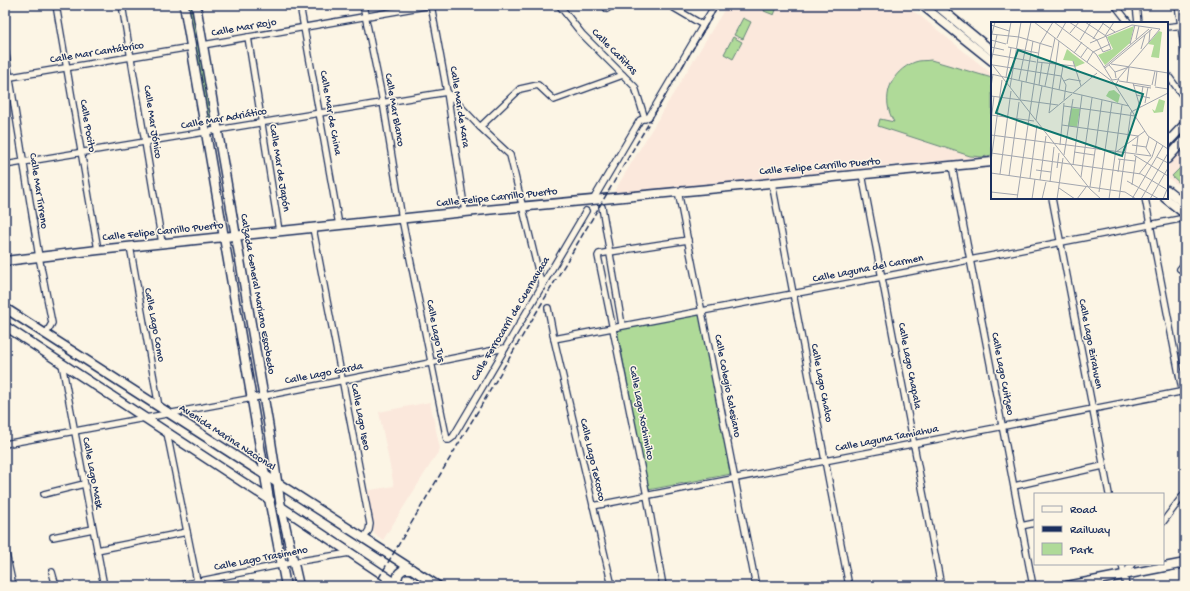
<svg xmlns="http://www.w3.org/2000/svg" width="1190" height="591" font-family="'Gochi Hand',sans-serif">
<rect width="100%" height="100%" fill="#fcf5e5"/>
<filter id="ink" filterUnits="userSpaceOnUse"><feTurbulence type="fractalNoise" baseFrequency=".025" numOctaves="2"/><feDisplacementMap in="SourceGraphic" scale="8" xChannelSelector="R" yChannelSelector="G"/><feConvolveMatrix kernelMatrix="1 2 1 2 8 2 1 2 1" color-interpolation-filters="sRGB"/></filter>
<g filter="url(#ink)">
<g fill="#fbe8dc">
<path d="M727,5H902L907,8L919,15L992,74V157L903,164L612,195Z"/>
<path d="M1185,146V191L1167,177V166Z"/>
<path d="M430,402L440,449L383,540L374,534L365,491L394,486L379,412Z"/>
</g>
<g fill="#afda98" stroke="#65847b">
<path d="M186,5H193L215,128L207,130Z"/>
<path d="M766,5H778L774,15L764,11Z"/>
<path d="M743,18L751,22L743,39L734,35Z"/>
<path d="M733,37L742,42L733,59L724,54Z"/>
<path d="M931,60L992,78V155L982,157L970,156L878,126L880,119L894,122C880,99 890,71 915,62C920,60 926,61 931,60Z"/>
<path d="M1180,168L1185,173V188L1172,176Z"/>
<path d="M700,313L731,474L648,490L617,329Z"/>
</g>
<g fill="none" stroke-linecap="round" stroke-linejoin="round">
<g stroke="#1b2f5e" stroke-width="8">
<g id="street">
<path d="M56,5L98,250"/>
<path d="M122,5L162,243"/>
<path d="M300,5L339,225"/>
<path d="M363,5L383,102L402,219L447,440H449L453,437L586,211"/>
<path d="M431,5L447,92L465,212"/>
<path d="M559,5L582,34L635,87L645,119"/>
<path d="M669,5L703,25"/>
<path d="M1115,5L1129,23"/>
<path d="M1136,5L1138,23"/>
<path d="M1178,5L1185,54"/>
<path d="M607,9L612,5"/>
<path d="M1167,27L1185,25"/>
<path d="M248,37L279,231"/>
<path d="M203,45L431,5"/>
<path d="M5,49L39,257L52,323L46,334"/>
<path d="M1167,74L1185,99"/>
<path d="M5,78L191,47"/>
<path d="M447,92L480,127L510,155L542,287"/>
<path d="M480,127L520,89L538,85L554,100L623,75"/>
<path d="M5,165L447,92"/>
<path d="M952,166L1033,586"/>
<path d="M862,174L941,586"/>
<path d="M772,183L849,586"/>
<path d="M678,191L756,586"/>
<path d="M1052,198L1109,494"/>
<path d="M1145,198L1185,405"/>
<path d="M593,200L640,120L649,117L715,5"/>
<path d="M602,207L622,325"/>
<path d="M313,228L370,524L369,530L364,538"/>
<path d="M130,246L159,407"/>
<path d="M1180,269L1185,263"/>
<path d="M548,308L554,339L612,586"/>
<path d="M554,339L882,277L1185,218"/>
<path d="M62,364L104,586"/>
<path d="M167,433L198,586"/>
<path d="M5,444L264,396L505,348"/>
<path d="M1014,486L1103,466"/>
<path d="M44,494L84,484"/>
<path d="M593,506L1185,391"/>
<path d="M1163,522L1185,493"/>
<path d="M1021,526L1035,523"/>
<path d="M53,537L93,529"/>
<path d="M5,549L13,586"/>
<path d="M97,550L187,532"/>
<path d="M1122,564L1126,586"/>
<path d="M52,572L56,586"/>
<path d="M1124,575L1132,564"/>
<path d="M385,577L387,586"/>
<path d="M176,586L294,562L350,553"/>
<path d="M663,586L647,496L598,256L599,254L610,252L688,240"/>
</g>
</g>
<g stroke="#1b2f5e" stroke-width="11">
<g id="secondary">
<path d="M184,5L269,499L286,586"/>
<path d="M196,5L268,422L281,507L299,586"/>
<path d="M922,5L992,61"/>
<path d="M936,5L992,51"/>
<path d="M1167,143L1185,124"/>
<path d="M1167,159L1185,139"/>
<path d="M1167,190L1185,204"/>
<path d="M1165,198L1185,214"/>
<path d="M5,261L98,250L465,212L992,162"/>
<path d="M5,308L438,586"/>
<path d="M5,326L270,500"/>
<path d="M280,506L400,586"/>
<path d="M399,586L397,579L399,573L404,569H411"/>
<path d="M1067,586L1185,563"/>
</g>
</g>
<use href="#street" stroke="#fcf5e5" stroke-width="5.5"/>
<use href="#secondary" stroke="#fcf5e5" stroke-width="8"/>
<path stroke="#1b2f5e" stroke-width="1.5" stroke-dasharray="6 3" stroke-linecap="butt" d="M374,586L719,5"/>
</g>
</g>
<g text-anchor="middle" dominant-baseline="central" stroke-width="3" stroke-linejoin="round" paint-order="stroke">
<g font-size="11" fill="#1b2f5e" stroke="#fcf5e5">
<text transform="translate(244 28) rotate(-10)">Calle Mar Rojo</text>
<text transform="translate(614 52) rotate(45)">Calle Cañitas</text>
<text transform="translate(97 53) rotate(-9)">Calle Mar Cantábrico</text>
<text transform="translate(459 107) rotate(81)">Calle Mar de Kara</text>
<text transform="translate(394 110) rotate(80)">Calle Mar Blanco</text>
<text transform="translate(330 113) rotate(80)">Calle Mar de China</text>
<text transform="translate(224 119) rotate(-10)">Calle Mar Adriático</text>
<text transform="translate(152 122) rotate(81)">Calle Mar Jónico</text>
<text transform="translate(87 126) rotate(80)">Calle Pocito</text>
<text transform="translate(820 167) rotate(-5)">Calle Felipe Carrillo Puerto</text>
<text transform="translate(279 168) rotate(81)">Calle Mar de Japón</text>
<text transform="translate(38 191) rotate(81)">Calle Mar Tirreno</text>
<text transform="translate(497 198) rotate(-6)">Calle Felipe Carrillo Puerto</text>
<text transform="translate(163 232) rotate(-6)">Calle Felipe Carrillo Puerto</text>
<text transform="translate(868 269) rotate(-11)">Calle Laguna del Carmen</text>
<text transform="translate(257 294) rotate(80)">Calzada General Mariano Escobedo</text>
<text transform="translate(511 319) rotate(-59)">Calle Ferrocarril de Cuernavaca</text>
<text transform="translate(154 325) rotate(79)">Calle Lago Como</text>
<text transform="translate(435 331) rotate(79)">Calle Lago Tus</text>
<text transform="translate(1090 344) rotate(79)">Calle Lago Zirahuen</text>
<text transform="translate(909 366) rotate(79)">Calle Lago Chapala</text>
<text transform="translate(324 374) rotate(-11)">Calle Lago Garda</text>
<text transform="translate(1002 374) rotate(79)">Calle Lago Cuitzeo</text>
<text transform="translate(821 383) rotate(79)">Calle Lago Chalco</text>
<text transform="translate(727 386) rotate(79)">Calle Colegio Salesiano</text>
<text transform="translate(641 413) rotate(79)">Calle Lago Xochimilco</text>
<text transform="translate(360 417) rotate(79)">Calle Lago Iseo</text>
<text transform="translate(227 438) rotate(33)">Avenida Marina Nacional</text>
<text transform="translate(887 439) rotate(-11)">Calle Laguna Tamiahua</text>
<text transform="translate(592 460) rotate(77)">Calle Lago Texcoco</text>
<text transform="translate(92 473) rotate(79)">Calle Lago Mask</text>
<text transform="translate(261 559) rotate(-11)">Calle Lago Trasimeno</text>
</g>
</g>
<g transform="translate(991 22)">
<rect width="177" height="177" fill="#fcf5e5"/>
<path d="M143,4L139,21L114,43L107,33L122,27L116,15ZM168,9L171,10L168,36L160,35L163,23L157,22ZM76,27L82,32L94,41L84,45L82,39L72,38ZM123,68L129,73L127,81L115,74L118,69ZM168,77L174,79L172,90L163,91L161,87L164,89ZM80,86L89,87L86,105L77,104Z" fill="#afda98"/>
<path fill="none" stroke="#a2a6af" stroke-width="1" d="M43,0L122,60L157,114L177,127M63,0L105,32L121,58L128,57L125,62M78,0L106,18L112,30L120,27L115,14L94,0M110,0L124,10M0,3L18,9M79,11L88,0M0,12L28,15L61,25M1,12L4,0M114,14L123,0M66,16L75,0M102,17L113,0M145,17L148,4M0,18L15,22M89,18L100,0M158,20L159,8M99,21L141,3L169,7M16,22L20,0M139,22L144,3M0,25L13,28M17,25L47,31M150,27L154,13M83,31L91,20M0,32L45,40M90,35L97,25M82,39L90,64M0,40L6,13M46,40L83,44M96,40L102,30L119,22M0,41L99,167L110,177M120,42L177,51M2,43L70,54M118,43L124,50L125,56M113,45L158,7M114,46L161,7M124,50L138,45L136,60M0,52L138,84M70,54L75,63L73,78M15,55L20,26M127,57L169,7M28,58L40,0M73,59L78,57L90,59M128,59L160,64M35,60L42,19M142,61L149,85M48,63L51,41M142,63L160,66M161,63L164,49M54,64L64,16M164,64L166,49M0,65L2,52M19,65L30,0M164,65L177,67M68,68L72,44M82,71L106,51M145,73L159,76M0,74L67,83M29,77L31,59M154,81L157,65M149,83L152,64M73,84L144,94M58,91L68,19M58,91L81,72M0,93L43,99M45,98L51,64M0,100L3,74M71,103L147,114L145,131M0,113L160,134M158,115L155,126L160,134M69,123L73,81M141,123L155,125M83,130L103,133M125,130L154,109M0,131L150,152L175,167M73,133L82,77M143,133L177,154M166,135L177,141M127,137L144,139M0,139L11,58M82,143L91,73M66,146L68,131M45,148L60,150M127,150L129,137M0,151L134,170L145,177M9,152L20,69M148,152L161,135L166,120M18,154L28,80M90,155L101,76M39,156L46,103M49,158L55,114M136,159L168,177M59,160L63,125M141,163L145,134M99,165L111,78M68,166L84,177M0,170L27,173M108,170L121,80M26,177L49,22L62,0M41,177L44,157M51,177L55,160M66,177L72,136M86,177L95,165M118,177L131,83M128,177L140,90L177,71M141,177L172,124M150,177L177,131M159,177L177,146M172,177L177,165"/>
<path fill="#0f766e" fill-opacity="0.15" stroke="#0f766e" stroke-width="2" d="M27,28L152,72L131,134L5,91Z"/>
<rect width="177" height="177" fill="none" stroke="#1b2f5e" stroke-width="2"/>
</g>
<rect width="1190" height="591" fill="none" stroke="#fcf5e5" stroke-width="20"/>
<rect x="10" y="10" width="1170" height="571" fill="none" stroke="#1b2f5e" stroke-width="1.5" filter="url(#ink)"/>
<rect x="1034" y="493" width="130" height="72" fill="#fcf5e5" stroke="#a2a6af"/>
<rect x="1042" y="506" width="20" height="6" fill="#fcf5e5" stroke="#a2a6af"/>
<text x="1070" y="513" font-size="12" fill="#1b2f5e">Road</text>
<rect x="1042" y="526" width="20" height="6" fill="#1b2f5e" stroke="#a2a6af"/>
<text x="1070" y="533" font-size="12" fill="#1b2f5e">Railway</text>
<rect x="1042" y="543" width="20" height="12" fill="#afda98" stroke="#a2a6af"/>
<text x="1070" y="553" font-size="12" fill="#1b2f5e">Park</text>
</svg>
